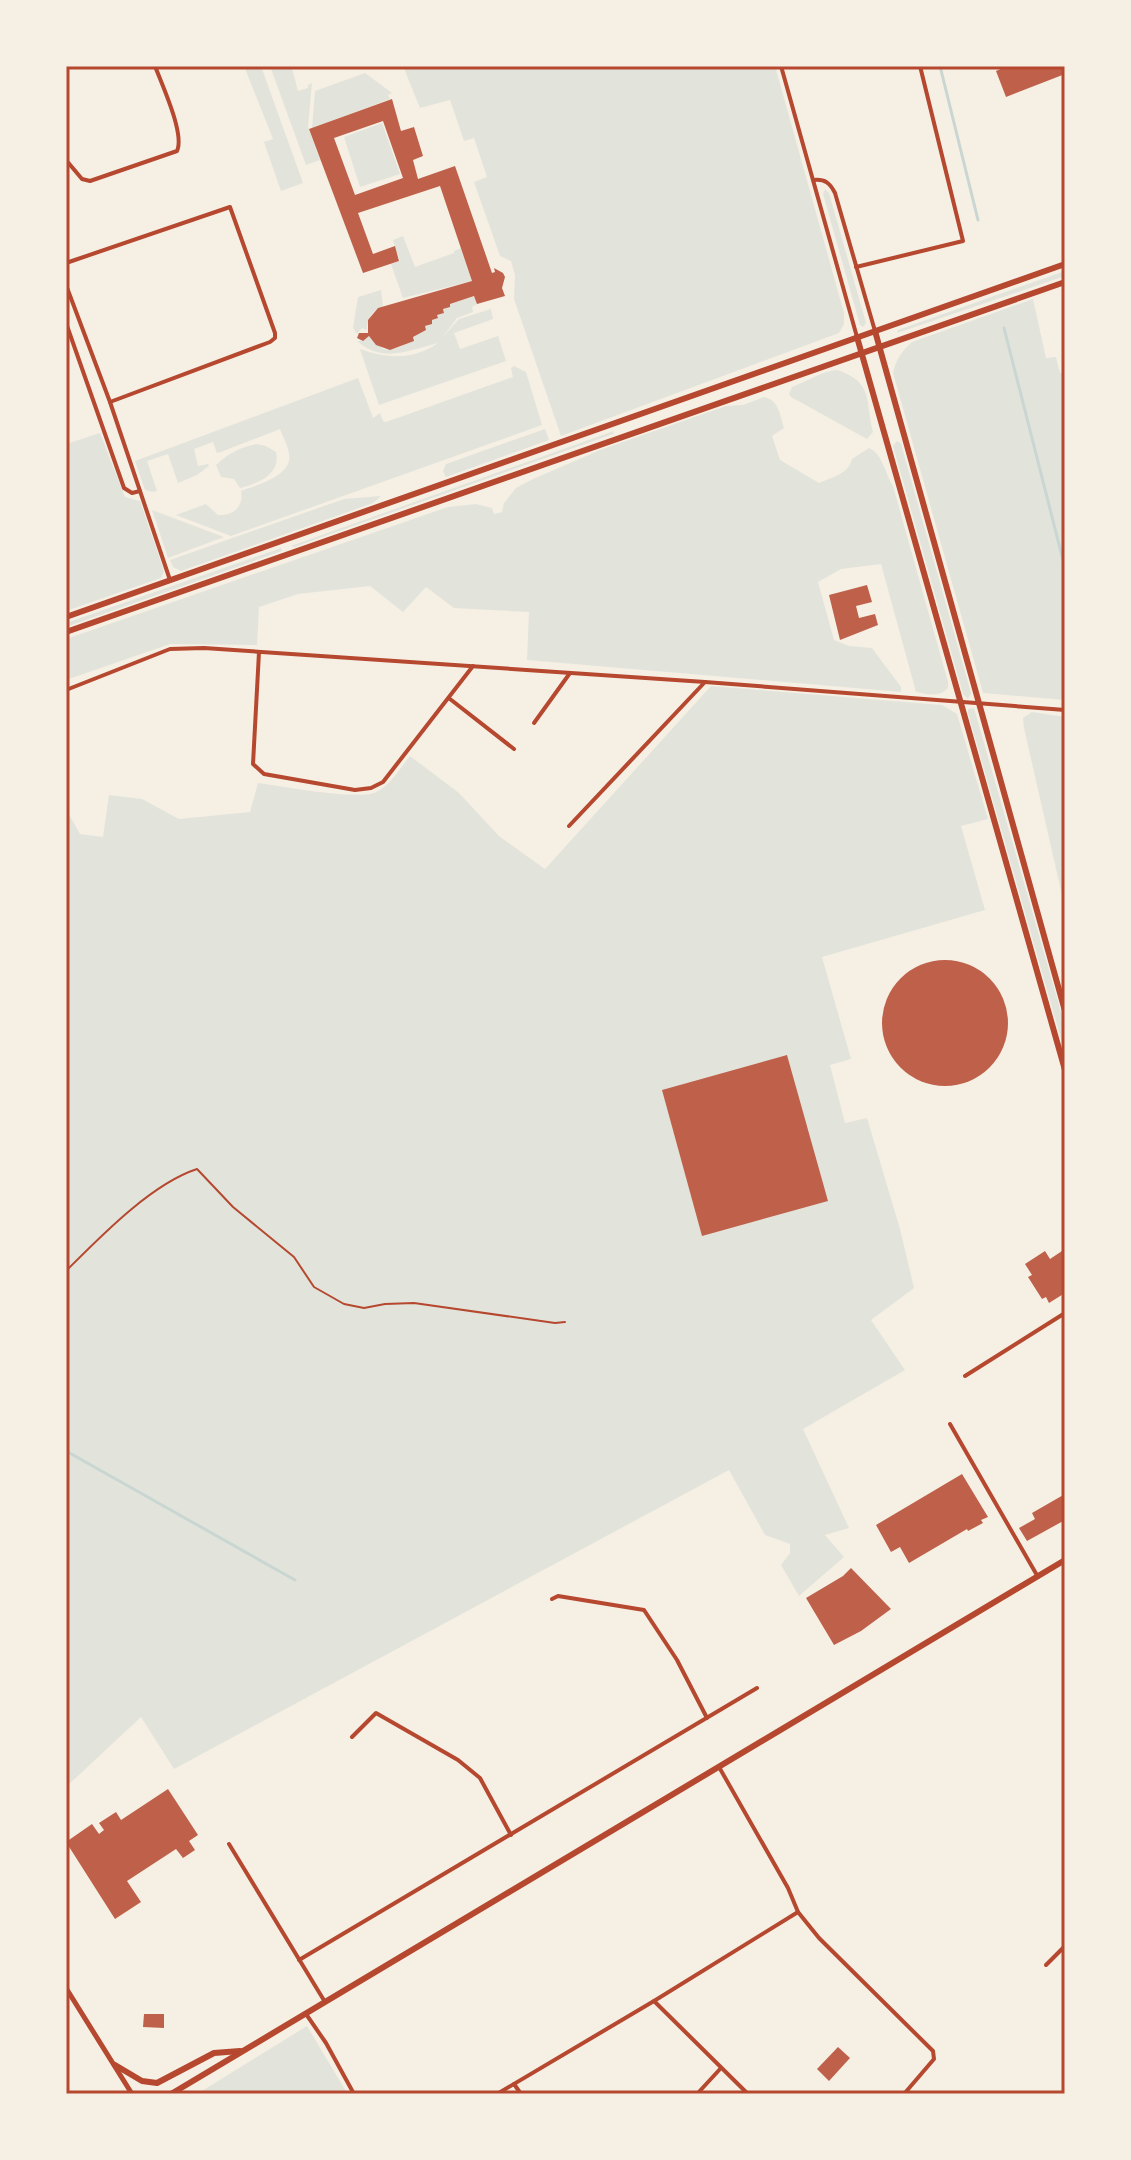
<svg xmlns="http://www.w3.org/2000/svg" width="1131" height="2160" font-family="Figtree,sans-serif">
<rect width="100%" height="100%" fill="#f6efe4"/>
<g fill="#e2e4dc">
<path d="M244,66H261L303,183L281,191L264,142L273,139Z"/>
<path d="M270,66H298L292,68L298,91L308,88V85L312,83L308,127L320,160L306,165Z"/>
<path d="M403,66H775L844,313V324L839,333L561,436L514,299L515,275L511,261L500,256L474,182L487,177L474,138L464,141L450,100L420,108Z"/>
<path d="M365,73L392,93L388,95L390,99L312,128L315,91Z"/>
<path d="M382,123L400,174L360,187L344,137Z"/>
<path d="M825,189L829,193L866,323L863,327L860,325L823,194Z"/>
<path d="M403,236L415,267L454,253V251L461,248L472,281L403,298L391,264L400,261L393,240Z"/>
<path d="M1065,271V276L897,333L898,330Z"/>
<path d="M381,290L383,306C372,310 367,319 367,330L362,328L357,334L353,328L358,297Z"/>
<path d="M474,296L477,304L472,307L473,312L457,318L442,338L459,319L491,309L493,319L454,333L460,349L498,336L506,361L379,405L360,349C386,359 415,360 438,343C409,350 384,364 357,341H363L369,336L383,349C402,352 414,337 425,326L432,324V320L438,318L437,315L444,313L443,309L450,307V304Z"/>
<path d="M1033,299L1046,358L1056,357L1060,373H1065V700L983,693L893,373C896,359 902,351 912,342Z"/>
<path d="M514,366L526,372L542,425L231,536L176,515L206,504L218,515C233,516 244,507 241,491C257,485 293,476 289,454C288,446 283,437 280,429L221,452L217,453L213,442L194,449L198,466L208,464L209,466L197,475L178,483L168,454L147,461L157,491L153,492L145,490L135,461L358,378L373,418L380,413L383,421L386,422L513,377L511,368Z"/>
<path d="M838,370C874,383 865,401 873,432L867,439L791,397L789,394L792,387C808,381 821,371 838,370Z"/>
<path d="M764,397C779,400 780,415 784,428L772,436L780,460L819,483C831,477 848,475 852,459L869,448C883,454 885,474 893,486L948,682V688C938,698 928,694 916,692L881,564L841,569L818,582L834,640L849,646L872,648L901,687V692L527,660L529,612L454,608L426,587L403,612L370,586L298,594L259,607L257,645L170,644L66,680V639L448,507L476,504L492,508L494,514L502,512L504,503L516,488L533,479L600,450L726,406L743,405Z"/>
<path d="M545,429L549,440L446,477L443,471L446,464Z"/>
<path d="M614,431L613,434L294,547L291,546Z"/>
<path d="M100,433L125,497L140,501L164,571L161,578L66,611V444Z"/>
<path d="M897,441L901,444L971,693L968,699L963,694L893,446Z"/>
<path d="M257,444L266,446L276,452C281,475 258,483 240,488L234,479L221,477L216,465C229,453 240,447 257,444Z"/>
<path d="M381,496L373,503L181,571L173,567L170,560L344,499Z"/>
<path d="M152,510L224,537L168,558Z"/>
<path d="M281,548L282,551L66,627V623Z"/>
<path d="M711,686L942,705L957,714L988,819L961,826L985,910L822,957L851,1059L830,1065L845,1123L867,1118L900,1229L914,1288L871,1320L905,1370L803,1429L849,1528L825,1535L844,1557L799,1596L781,1565L790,1553V1544L765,1535L729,1470L174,1769L141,1717L66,1787V809L80,834L103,837L109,795L142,799L179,819L250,812L258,783C281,786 359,801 376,792C390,786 401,767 410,756L459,793L499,836L545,869Z"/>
<path d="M974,708L1065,1026V1053L968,713V709Z"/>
<path d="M1032,712L1065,717V908L1024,728L1023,718Z"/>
<path d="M307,2026L347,2093L197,2094Z"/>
</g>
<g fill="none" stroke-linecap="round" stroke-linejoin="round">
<g stroke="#c9d6d2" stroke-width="3">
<path d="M940,66L978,220"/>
<path d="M1004,328L1065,568"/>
<path d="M66,1451L295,1580"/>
</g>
</g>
<g fill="#bf614a" fill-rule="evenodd">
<path d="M1008,66H1065V74L1006,97L996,71Z"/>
<path d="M392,99L401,131L414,127L423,156L413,160L418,179L455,166L492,273L495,272L494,268L503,273L505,277L502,288L505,296L477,304L474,296L450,304V307L443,309L444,313L437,315L438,318L432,320V324L425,326L426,330L413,337L414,341L390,350L376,345L369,336L363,341L357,338L359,333H368V320L378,308L472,281L440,186L358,213L373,254L395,246L399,261L363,273L309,129ZM383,121L403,178L355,195L334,138Z"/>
<path d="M867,585L872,602L856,606L859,618L875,614L878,625L840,640L829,595Z"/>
<circle cx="945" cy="1023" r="63"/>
<path d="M787,1055L828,1201L702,1236L662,1090Z"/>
<path d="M1065,1249V1293L1049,1303L1046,1297L1042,1299L1028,1277L1032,1275L1025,1264L1045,1251L1050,1259Z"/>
<path d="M962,1474L988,1517L981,1520L983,1523L968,1531L967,1529L909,1563L900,1547L891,1552L876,1525Z"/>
<path d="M1065,1494V1520L1027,1541L1019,1528L1035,1519L1032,1513Z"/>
<path d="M851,1568L891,1609L861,1631L834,1645L806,1598L843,1576Z"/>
<path d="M168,1789L198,1835L189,1841L195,1850L183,1858L176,1849L127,1881L141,1902L115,1919L66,1842L92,1824L99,1834L104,1830L99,1823L116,1812L121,1820Z"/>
<path d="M144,2014H164V2028L143,2027Z"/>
<path d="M838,2047L850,2058L829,2081L817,2069Z"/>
</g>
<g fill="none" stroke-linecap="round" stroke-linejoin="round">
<path stroke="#b5482f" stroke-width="2" d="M66,1271C100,1237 151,1184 197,1169L233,1207L294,1257L314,1287L344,1304L364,1308L385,1304L414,1303L555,1323L565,1322"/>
<g stroke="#b5482f" stroke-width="4">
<path d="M781,66L857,337"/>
<path d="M66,160L82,179L90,181L177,151C185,134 162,85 155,66"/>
<path d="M814,180C825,179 830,183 835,193L875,331"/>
<path d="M66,263L230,207L275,333V338L270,342L110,402"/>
<path d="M856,267L963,241L920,66"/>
<path d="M66,285L110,402L170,580"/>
<path d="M66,323L124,488L132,493L140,491"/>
<path d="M259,652L253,764L264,774L355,790L371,788L383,782L473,666"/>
<path d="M66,690L170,649L204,648L705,682L1065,710"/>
<path d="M450,699L514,749"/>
<path d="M534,723L570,673"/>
<path d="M569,826L705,682"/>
<path d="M965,1376L1065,1313"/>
<path d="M950,1424L1038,1577"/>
<path d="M552,1599L558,1596L644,1610L677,1660L707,1718"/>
<path d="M352,1737L376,1713L458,1760L480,1778L511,1835"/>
<path d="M719,1767L788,1888L798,1912L819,1938L933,2051L934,2059L904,2094"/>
<path d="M229,1844L325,2002"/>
<path d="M299,1960L757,1688"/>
<path d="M1046,1965L1065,1946"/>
<path d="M654,2001L748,2094"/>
<path d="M306,2014L326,2043L354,2094"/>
<path d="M514,2084L521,2094"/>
<path d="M497,2094L654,2001L798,1912"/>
<path d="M697,2094L721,2068"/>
</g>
<path stroke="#b5482f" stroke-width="5" d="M66,1988L132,2094"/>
<g stroke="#b5482f" stroke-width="6">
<path d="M875,331L1065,1011"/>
<path d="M857,337L1065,1070"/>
<path d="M66,617L1065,264"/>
<path d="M66,632L1065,282"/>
</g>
<g stroke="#b5482f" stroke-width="6">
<path d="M115,2065L142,2081L157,2083L214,2053L240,2051"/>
<path d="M171,2094L1065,1560"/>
</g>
</g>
<rect width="1131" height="2160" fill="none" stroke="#f6efe4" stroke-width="136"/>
<rect x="68" y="68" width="995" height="2024" fill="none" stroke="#b5482f" stroke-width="3"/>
</svg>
